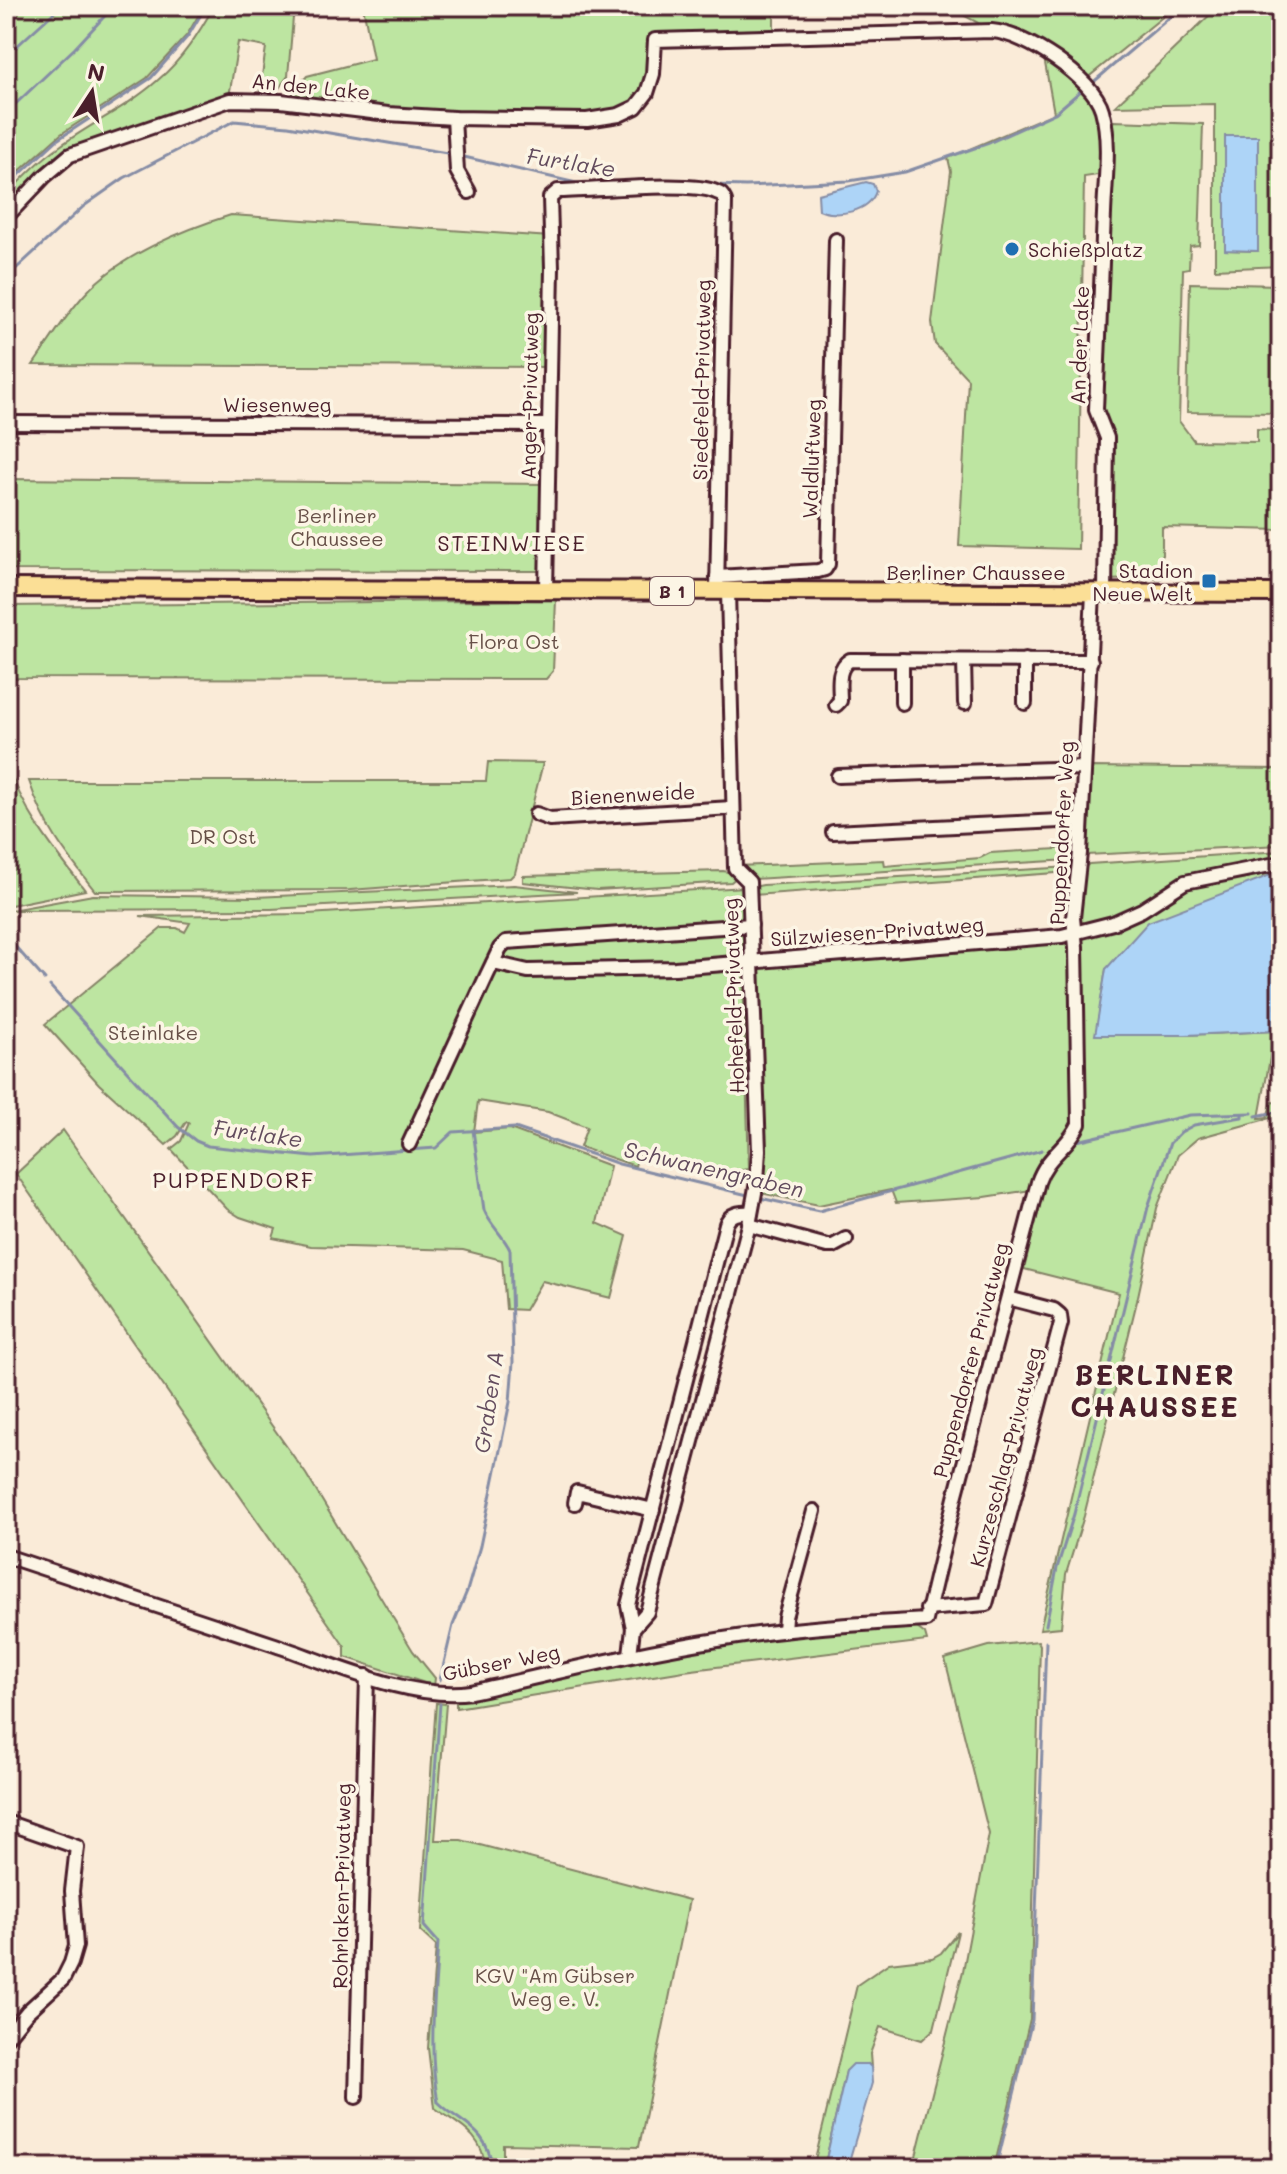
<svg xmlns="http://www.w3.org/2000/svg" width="1287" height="2174" font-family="Mali,sans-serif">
<rect width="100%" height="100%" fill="#faebd8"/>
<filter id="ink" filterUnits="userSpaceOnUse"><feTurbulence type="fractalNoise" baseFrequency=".0125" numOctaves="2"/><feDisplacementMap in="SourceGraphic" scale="16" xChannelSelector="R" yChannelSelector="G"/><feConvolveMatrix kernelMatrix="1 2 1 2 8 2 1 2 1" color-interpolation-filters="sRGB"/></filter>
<g filter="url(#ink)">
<g fill="#bde5a1" stroke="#848266" stroke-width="2" fill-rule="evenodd">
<path d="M6,6H204L187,35L147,78L61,134L6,183Z"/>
<path d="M214,6H294L288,76L279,88L260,90L266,47L238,42L229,97L80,147L6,213V196C22,178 40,160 60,146C92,123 129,106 158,80C182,60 199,33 214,6Z"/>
<path d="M363,6H774V39L652,40L648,82L629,107L598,116L420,113L297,99L293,92L307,76L373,59Z"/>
<path d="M952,6H1176L1086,79L961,14Z"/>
<path d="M1219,6H1281V266L1215,269V104L1115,106ZM1225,136L1258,251H1257L1225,250Z"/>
<path d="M1043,52L1096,97L1105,174L1084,177L1078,549L959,546L968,379L935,344L932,322L951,171L948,158L1054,113Z"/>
<path d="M1113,121L1203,124L1199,245L1190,246L1189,268L1183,269L1179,421L1194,441L1257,442V429L1281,430V530L1162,527V578L1107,580L1101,410Z"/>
<path d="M231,215L551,237L549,367L33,365C50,341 65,316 85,294C119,256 182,230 231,215Z"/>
<path d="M1190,283L1281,285L1279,413L1187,412Z"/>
<path d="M6,479L544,484L541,571L6,570Z"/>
<path d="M556,600L553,671L546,679L6,678V606Z"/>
<path d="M6,760C22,810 53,849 85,890L6,906Z"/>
<path d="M488,762L543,763L515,873L510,878L350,890L95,891C65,853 45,828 29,781H486Z"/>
<path d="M1091,767L1281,769V845L1087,855Z"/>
<path d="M1074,848L1070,860L754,879L738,866L884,860L885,866L980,858L990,853Z"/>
<path d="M1281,851V872L1273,874L1106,969L1096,1035H1186L1275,1031L1259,1118L1267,1117L1272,1102L1281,1103V1115L1198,1138L1178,1155L1157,1208L1137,1301L1084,1516L1066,1574L1061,1627L1040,1629L1119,1293L1024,1269L1044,1188L985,1197L896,1203L891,1190L819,1205L760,1193L756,967L760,964L1061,941L1071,946L1079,917L1083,869L1089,864Z"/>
<path d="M1071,867L1074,869L1070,872L754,895L753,887L763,885Z"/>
<path d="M723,871L733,873L737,877L731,882L597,890L523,882V876Z"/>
<path d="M514,885L577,892L271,909L11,910L93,895L255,897Z"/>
<path d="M745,887L747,956L743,969L749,1169L725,1173L638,1156L635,1166L580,1147L587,1127L548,1112L478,1101L474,1132L510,1129L610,1166L597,1223L627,1236L611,1298L542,1281L525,1310L506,1309L502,1260L463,1250L311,1246L273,1238L276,1229L240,1217L227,1209L171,1149L181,1141L189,1123L186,1122L177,1136L166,1145L99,1084L45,1024L162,928H177L185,932L190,923L140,916L308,914Z"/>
<path d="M63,1130L306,1474L413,1651L435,1678L434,1686L345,1657V1647L16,1174Z"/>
<path d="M913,1625L925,1634L927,1641L684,1671L456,1708V1700L692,1648L780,1635Z"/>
<path d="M1038,1641L1040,1645L1030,2019L994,2168H913L963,1971L989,1834L945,1659L989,1646Z"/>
<path d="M436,1703L446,1704L435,1840H461L689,1900L639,2147L503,2144V2168H486C482,2134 460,2126 435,2108L428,2048L436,1946L420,1931Z"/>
<path d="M958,1932L934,2029L922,2040L880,2027L870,2054L871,2067L868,2064L846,2071L824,2168H813L857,1985L889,1963L932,1958L941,1953Z"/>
</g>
<g fill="#add4f7" stroke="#858ca5" stroke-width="2">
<path d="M1225,136H1258V251L1225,250Z"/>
<path d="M866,182L873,184L876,191C870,212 836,218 819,210L818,194Z"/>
<path d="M1273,874L1281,877V941L1275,1031L1186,1035H1095L1106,969L1148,922Z"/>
<path d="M853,2064H868L871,2067L872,2083L847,2168H824L846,2071Z"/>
</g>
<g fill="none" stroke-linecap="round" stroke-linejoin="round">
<g stroke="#858ca5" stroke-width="3">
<path d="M6,56L61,6"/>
<path d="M1090,85L1183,6"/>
<path d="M6,113L75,48L114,6"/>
<path d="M460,156L585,185"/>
<path d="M712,185L746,186L849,181L905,172L989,143L1055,113L1083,89"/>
<path d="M6,187L57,140L151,78L188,36L206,6"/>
<path d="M6,278L84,206L124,178L234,121L288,126L453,154"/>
<path d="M6,936L45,980"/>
<path d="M50,986L178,1127L196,1141L208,1146L313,1157L436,1148L453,1132L515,1128L619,1164L752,1196"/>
<path d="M1256,1116L1281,1111"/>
<path d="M1077,1141L1190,1115L1252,1113"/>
<path d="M760,1198L819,1211L1042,1150"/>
<path d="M1046,1625L1057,1568L1074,1514L1148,1207L1170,1143L1181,1132L1194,1125L1242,1117V1114"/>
<path d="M440,1680L453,1625L467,1591L480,1546L510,1402L513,1362L510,1250C503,1235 490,1225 484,1210L473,1130"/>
<path d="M440,1704L424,1926L438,1942C435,1995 428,2049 438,2102C464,2127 486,2127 493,2168"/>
<path d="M996,2168L1032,2020L1046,1642"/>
</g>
<g stroke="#4a1f2b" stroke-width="18">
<g id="minor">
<path d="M454,118L457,171L469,192"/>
<path d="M6,217L45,176L70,155L230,100L281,101L388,114L454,118L587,120L619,115L636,107L647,93L653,74L655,40L992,31C1025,33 1093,78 1102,110C1111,142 1105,182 1104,214C1101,279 1099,344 1096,410L1107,438L1105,593"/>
<path d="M6,423L547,425"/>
<path d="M717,577L818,571L825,569L828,564L836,240"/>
<path d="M546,591L552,268L550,198L558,191C590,191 693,180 716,192C722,194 722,195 725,201L717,591"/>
<path d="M1025,660V703"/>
<path d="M964,661L965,703"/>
<path d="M902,703V660"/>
<path d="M836,705L840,701C840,686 836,668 850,660L1091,661"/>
<path d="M838,776L1084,768"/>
<path d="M536,814L550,819L732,808"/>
<path d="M833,832L1081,820"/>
<path d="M493,963L528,971L675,968L1062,936L1113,923L1142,910L1185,882L1281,863"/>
<path d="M409,1144L487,975L500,948L506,942L751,925"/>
<path d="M749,1225L827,1246H833L846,1239"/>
<path d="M575,1503L577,1492L653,1510"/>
<path d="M6,1556C95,1585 183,1615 272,1644C329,1663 412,1701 471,1692C555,1673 639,1652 724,1639C791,1628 858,1624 926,1620L955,1498L1038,1182C1047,1155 1068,1148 1079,1124L1076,947L1073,918L1080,853L1093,593"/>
<path d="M927,1609L986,1604L1061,1323L1060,1315L1054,1310L1008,1298"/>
<path d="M633,1628L628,1605L726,1224C730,1213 740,1212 751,1213"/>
<path d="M784,1630L785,1617L814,1511"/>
<path d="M630,1655L633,1628L647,1612L749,1225L757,1182L759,1150L749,882L735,868L728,591"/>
<path d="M6,1822L77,1847L72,1891L76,1946L71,1963L63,1979L27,2012L6,2038"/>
<path d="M356,2097L367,1676"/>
</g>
</g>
<g stroke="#4a1f2b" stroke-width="22">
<path id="major" d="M6,588L1281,593"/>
</g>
<use href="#minor" stroke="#fcf5e5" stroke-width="12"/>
<use href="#major" stroke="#fbdf96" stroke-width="16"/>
</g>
</g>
<g fill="#1f6fb2" stroke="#fcf5e5" stroke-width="3">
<circle cx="1012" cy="249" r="8"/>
<rect x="1201" y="573" width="16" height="16" rx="4"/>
</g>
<g text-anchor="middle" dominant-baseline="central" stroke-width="7" stroke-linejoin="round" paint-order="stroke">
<rect fill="#fcf5e5" stroke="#7f5f63" stroke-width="2" x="650" y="577" width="44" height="28" rx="6"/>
<g font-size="18" font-weight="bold" fill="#4a1f2b">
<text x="672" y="591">B 1</text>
</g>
<g font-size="20" fill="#4a1f2b" stroke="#fcf5e5">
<text transform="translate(311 86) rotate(6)">An der Lake</text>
<text transform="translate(1079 345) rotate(-88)">An der Lake</text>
<text transform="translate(701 380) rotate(-89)">Siedefeld-Privatweg</text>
<text transform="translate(529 396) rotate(-89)">Anger-Privatweg</text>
<text x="277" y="404">Wiesenweg</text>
<text transform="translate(811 459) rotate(-88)">Waldluftweg</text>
<text x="976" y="572">Berliner Chaussee</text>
<text transform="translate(633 794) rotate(-3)">Bienenweide</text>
<text transform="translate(1061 833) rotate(-87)">Puppendorfer Weg</text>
<text transform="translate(877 931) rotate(-4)">Sülzwiesen-Privatweg</text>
<text transform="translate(733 996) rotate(-92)">Hohefeld-Privatweg</text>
<text transform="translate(970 1360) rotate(-75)">Puppendorfer Privatweg</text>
<text transform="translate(1005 1457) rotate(-75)">Kurzeschlag-Privatweg</text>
<text transform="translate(501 1662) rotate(-11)">Gübser Weg</text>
<text transform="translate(341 1886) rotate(-89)">Rohrlaken-Privatweg</text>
</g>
<g font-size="20" fill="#4a1f2b" stroke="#fcf5e5" text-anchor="start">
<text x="1028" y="249">Schießplatz</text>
<text x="1193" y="570" text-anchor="end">Stadion<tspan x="1193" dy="23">Neue Welt</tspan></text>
</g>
<g font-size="20" fill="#675048" stroke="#fcf5e5">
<text x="337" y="515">Berliner<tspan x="337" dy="23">Chaussee</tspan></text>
<text x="514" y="641">Flora Ost</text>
<text x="223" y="836">DR Ost</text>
<text x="153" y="1032">Steinlake</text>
<text x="555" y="1975">KGV "Am Gübser<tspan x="555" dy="23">Weg e. V.</tspan></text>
</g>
<g font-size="22" font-style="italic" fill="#634c5e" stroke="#fcf5e5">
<text transform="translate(571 162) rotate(9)">Furtlake</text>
<text transform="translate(258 1133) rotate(8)">Furtlake</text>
<text transform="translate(714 1169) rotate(13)">Schwanengraben</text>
<text transform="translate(488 1402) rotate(-82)">Graben A</text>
</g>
<g font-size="22" letter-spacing="2" fill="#4a1f2b" stroke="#fcf5e5">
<text x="512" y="542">STEINWIESE</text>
<text x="234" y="1179">PUPPENDORF</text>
</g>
<g font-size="28" font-weight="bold" letter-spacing="2" fill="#4a1f2b" stroke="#fcf5e5">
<text x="1155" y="1374">BERLINER<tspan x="1155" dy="32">CHAUSSEE</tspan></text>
</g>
</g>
<rect width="1287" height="2174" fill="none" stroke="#fcf5e5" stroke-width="32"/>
<rect x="16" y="16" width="1255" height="2142" fill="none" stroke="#4a1f2b" stroke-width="3" filter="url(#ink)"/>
<g transform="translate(92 92) rotate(12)" stroke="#fcf5e5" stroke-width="6" paint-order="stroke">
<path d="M0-6L14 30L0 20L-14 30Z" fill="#4a1f2b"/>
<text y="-12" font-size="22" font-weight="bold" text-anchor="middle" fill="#4a1f2b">N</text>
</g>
</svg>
